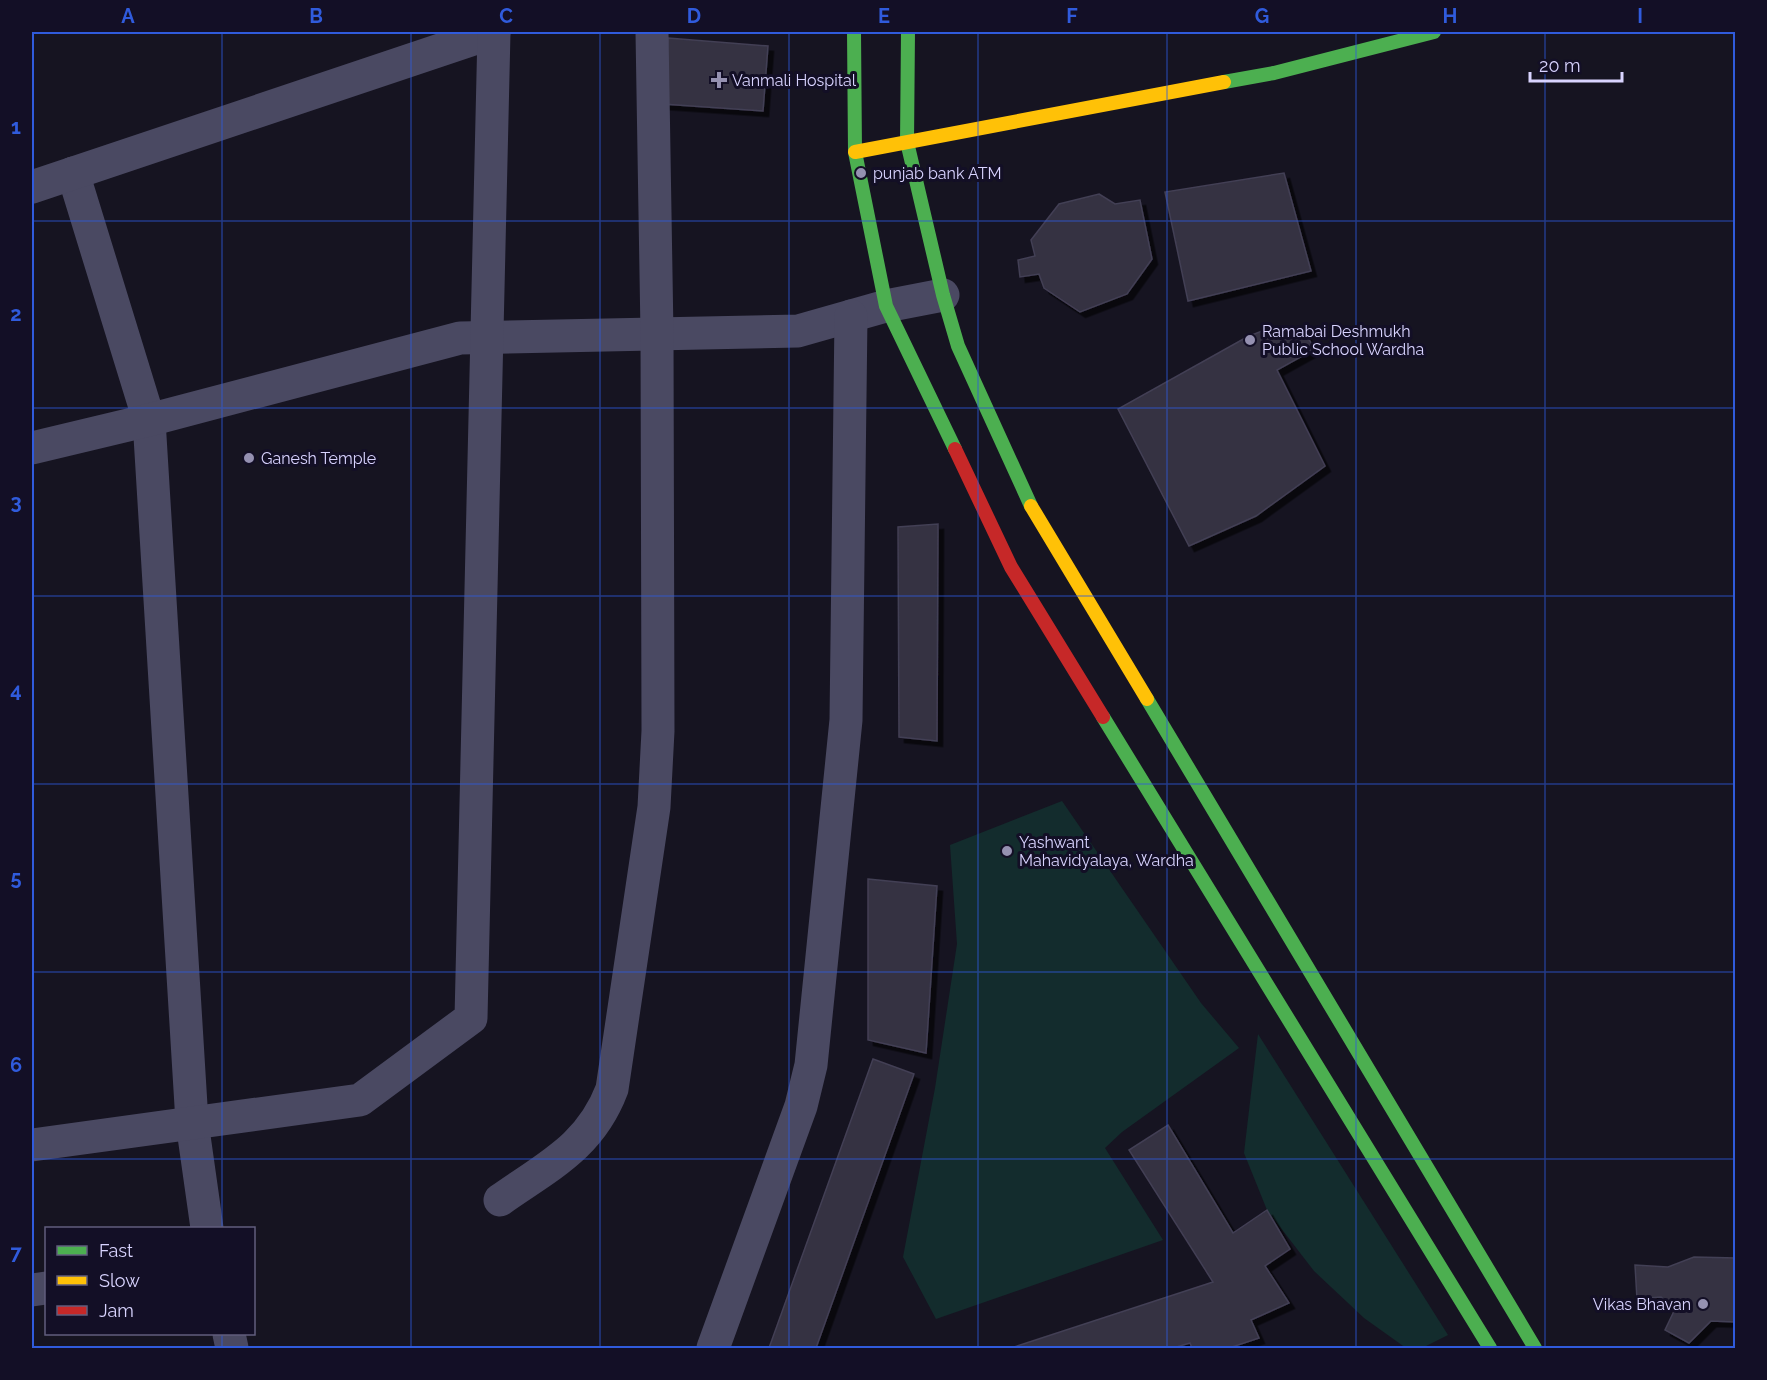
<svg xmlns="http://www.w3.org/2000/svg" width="1767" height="1380" font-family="Raleway,sans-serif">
<defs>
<filter id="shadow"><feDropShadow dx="5.5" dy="5.5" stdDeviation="0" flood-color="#0009"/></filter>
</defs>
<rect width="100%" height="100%" fill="#161421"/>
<g fill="#132c2d">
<path d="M1062,801L1201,1003L1239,1048L1122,1132L1105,1148L1163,1240L936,1319L903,1257L935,1088L957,944L950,845Z"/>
<path d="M1258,1034L1448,1335L1422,1348H1406L1364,1318L1314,1271L1267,1210L1244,1153Z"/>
</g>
<g fill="#343243" stroke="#433f54" stroke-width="1.5" filter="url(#shadow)">
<path d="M668,38L768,46L763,111L663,104Z"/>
<path d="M1284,173L1311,271L1188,301L1165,192Z"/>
<path d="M1099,194L1115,204L1140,200L1152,259L1127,294L1080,312L1044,288L1039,274L1020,277L1018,260L1035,256L1031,240L1059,204Z"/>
<path d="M1272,327L1282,340L1304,332L1315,349L1277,370L1325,466L1256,516L1189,546L1118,409L1247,337Z"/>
<path d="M938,524L937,741L899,737L898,527Z"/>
<path d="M868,879L937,886L926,1053L868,1040Z"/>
<path d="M873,1059L914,1074L816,1348H769Z"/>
<path d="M1168,1125L1233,1233L1267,1210L1290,1249L1265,1266L1289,1303L1251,1320L1259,1338L1229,1348H1192L1190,1343L1173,1348H1011L1213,1282L1129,1150Z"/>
<path d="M1694,1257L1736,1258V1322L1711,1321L1689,1343L1665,1330L1675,1309L1661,1297L1637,1299L1635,1265L1668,1267Z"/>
</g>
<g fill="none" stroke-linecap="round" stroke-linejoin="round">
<g stroke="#4a4962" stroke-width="33">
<path d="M73,173L149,420L192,1122L207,1228"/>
<path d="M32,187L494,32"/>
<path d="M32,448L149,420L460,338L798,331L886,306L943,295"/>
<path d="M32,1145L360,1100L471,1018L494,32"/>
<path d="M500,1200C548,1166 590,1147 612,1089L654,807L658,731L657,334L652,32"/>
<path d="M32,1290L46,1288"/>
<path d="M229,1334L232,1348"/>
<path d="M713,1348L801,1106L811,1065L846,720L851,316"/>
</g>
<g stroke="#4caf50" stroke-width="14">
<path d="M854,32L855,152L886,306L955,449"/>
<path d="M908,32L907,142L943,295L958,346L1031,506"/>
<path d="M1224,82L1274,73L1434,32"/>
<path d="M1147,699L1535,1348"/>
<path d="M1103,717L1490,1348"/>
</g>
<g stroke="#ffc107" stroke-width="14">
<path d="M855,152L1224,82"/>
<path d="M1031,506L1147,699"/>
</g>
<path stroke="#c62828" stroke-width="14" d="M955,449L1011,567L1103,717"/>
</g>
<path fill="none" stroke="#305bdc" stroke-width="1.5" stroke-opacity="0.55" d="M222,32V1228M411,32V1348M600,32V1348M789,32V1348M978,32V1348M1167,32V1348M1356,32V1348M1545,32V1348M32,221H1736M32,408H1736M32,596H1736M32,784H1736M32,972H1736M32,1159H1736M222,1334V1348"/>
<g fill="#9591b1" stroke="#130f26" stroke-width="2">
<path d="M716 71h6v6h6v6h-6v6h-6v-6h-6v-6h6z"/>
<circle cx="861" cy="173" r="6"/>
<circle cx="1250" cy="340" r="6"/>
<circle cx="249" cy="458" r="6"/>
<circle cx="1007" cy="851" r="6"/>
<circle cx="1703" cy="1304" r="6"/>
</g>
<g text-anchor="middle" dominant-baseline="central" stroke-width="6" stroke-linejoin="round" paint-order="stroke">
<g font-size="16" fill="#d9d4ff" stroke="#130f26" text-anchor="start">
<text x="732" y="80">Vanmali Hospital</text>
<text x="873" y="173">punjab bank ATM</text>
<text x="1262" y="331">Ramabai Deshmukh<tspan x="1262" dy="18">Public School Wardha</tspan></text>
<text x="261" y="458">Ganesh Temple</text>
<text x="1019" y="842">Yashwant<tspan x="1019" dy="18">Mahavidyalaya, Wardha</tspan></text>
<text x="1691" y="1304" text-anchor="end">Vikas Bhavan</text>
</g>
</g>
<rect width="1767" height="1380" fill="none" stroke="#130f26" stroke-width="66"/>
<rect x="45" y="1227" width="210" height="108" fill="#130f26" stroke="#625e7d" stroke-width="1.5"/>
<rect x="57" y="1246" width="30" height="9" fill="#4caf50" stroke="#625e7d" stroke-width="1.5"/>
<text x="99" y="1257" font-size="18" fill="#d9d4ff">Fast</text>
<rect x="57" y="1276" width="30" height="9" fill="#ffc107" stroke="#625e7d" stroke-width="1.5"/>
<text x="99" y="1287" font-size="18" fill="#d9d4ff">Slow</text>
<rect x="57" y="1306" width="30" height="9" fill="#c62828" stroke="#625e7d" stroke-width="1.5"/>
<text x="99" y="1317" font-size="18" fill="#d9d4ff">Jam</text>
<path d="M1530 72v9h92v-9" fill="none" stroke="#d9d4ff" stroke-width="3"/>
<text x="1539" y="72" font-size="18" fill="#d9d4ff" stroke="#130f26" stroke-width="4.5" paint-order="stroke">20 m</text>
<rect x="33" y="33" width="1701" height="1314" fill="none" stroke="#305bdc" stroke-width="2"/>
<g font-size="20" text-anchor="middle" font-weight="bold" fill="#305bdc">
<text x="128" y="23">A</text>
<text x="316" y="23">B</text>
<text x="506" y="23">C</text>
<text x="694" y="23">D</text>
<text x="884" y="23">E</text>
<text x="1072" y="23">F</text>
<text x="1262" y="23">G</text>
<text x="1450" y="23">H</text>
<text x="1640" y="23">I</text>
<text x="16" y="134">1</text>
<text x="16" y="321">2</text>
<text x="16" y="509">3</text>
<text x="16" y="697">4</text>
<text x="16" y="885">5</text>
<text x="16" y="1072">6</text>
<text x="16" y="1260">7</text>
</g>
</svg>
